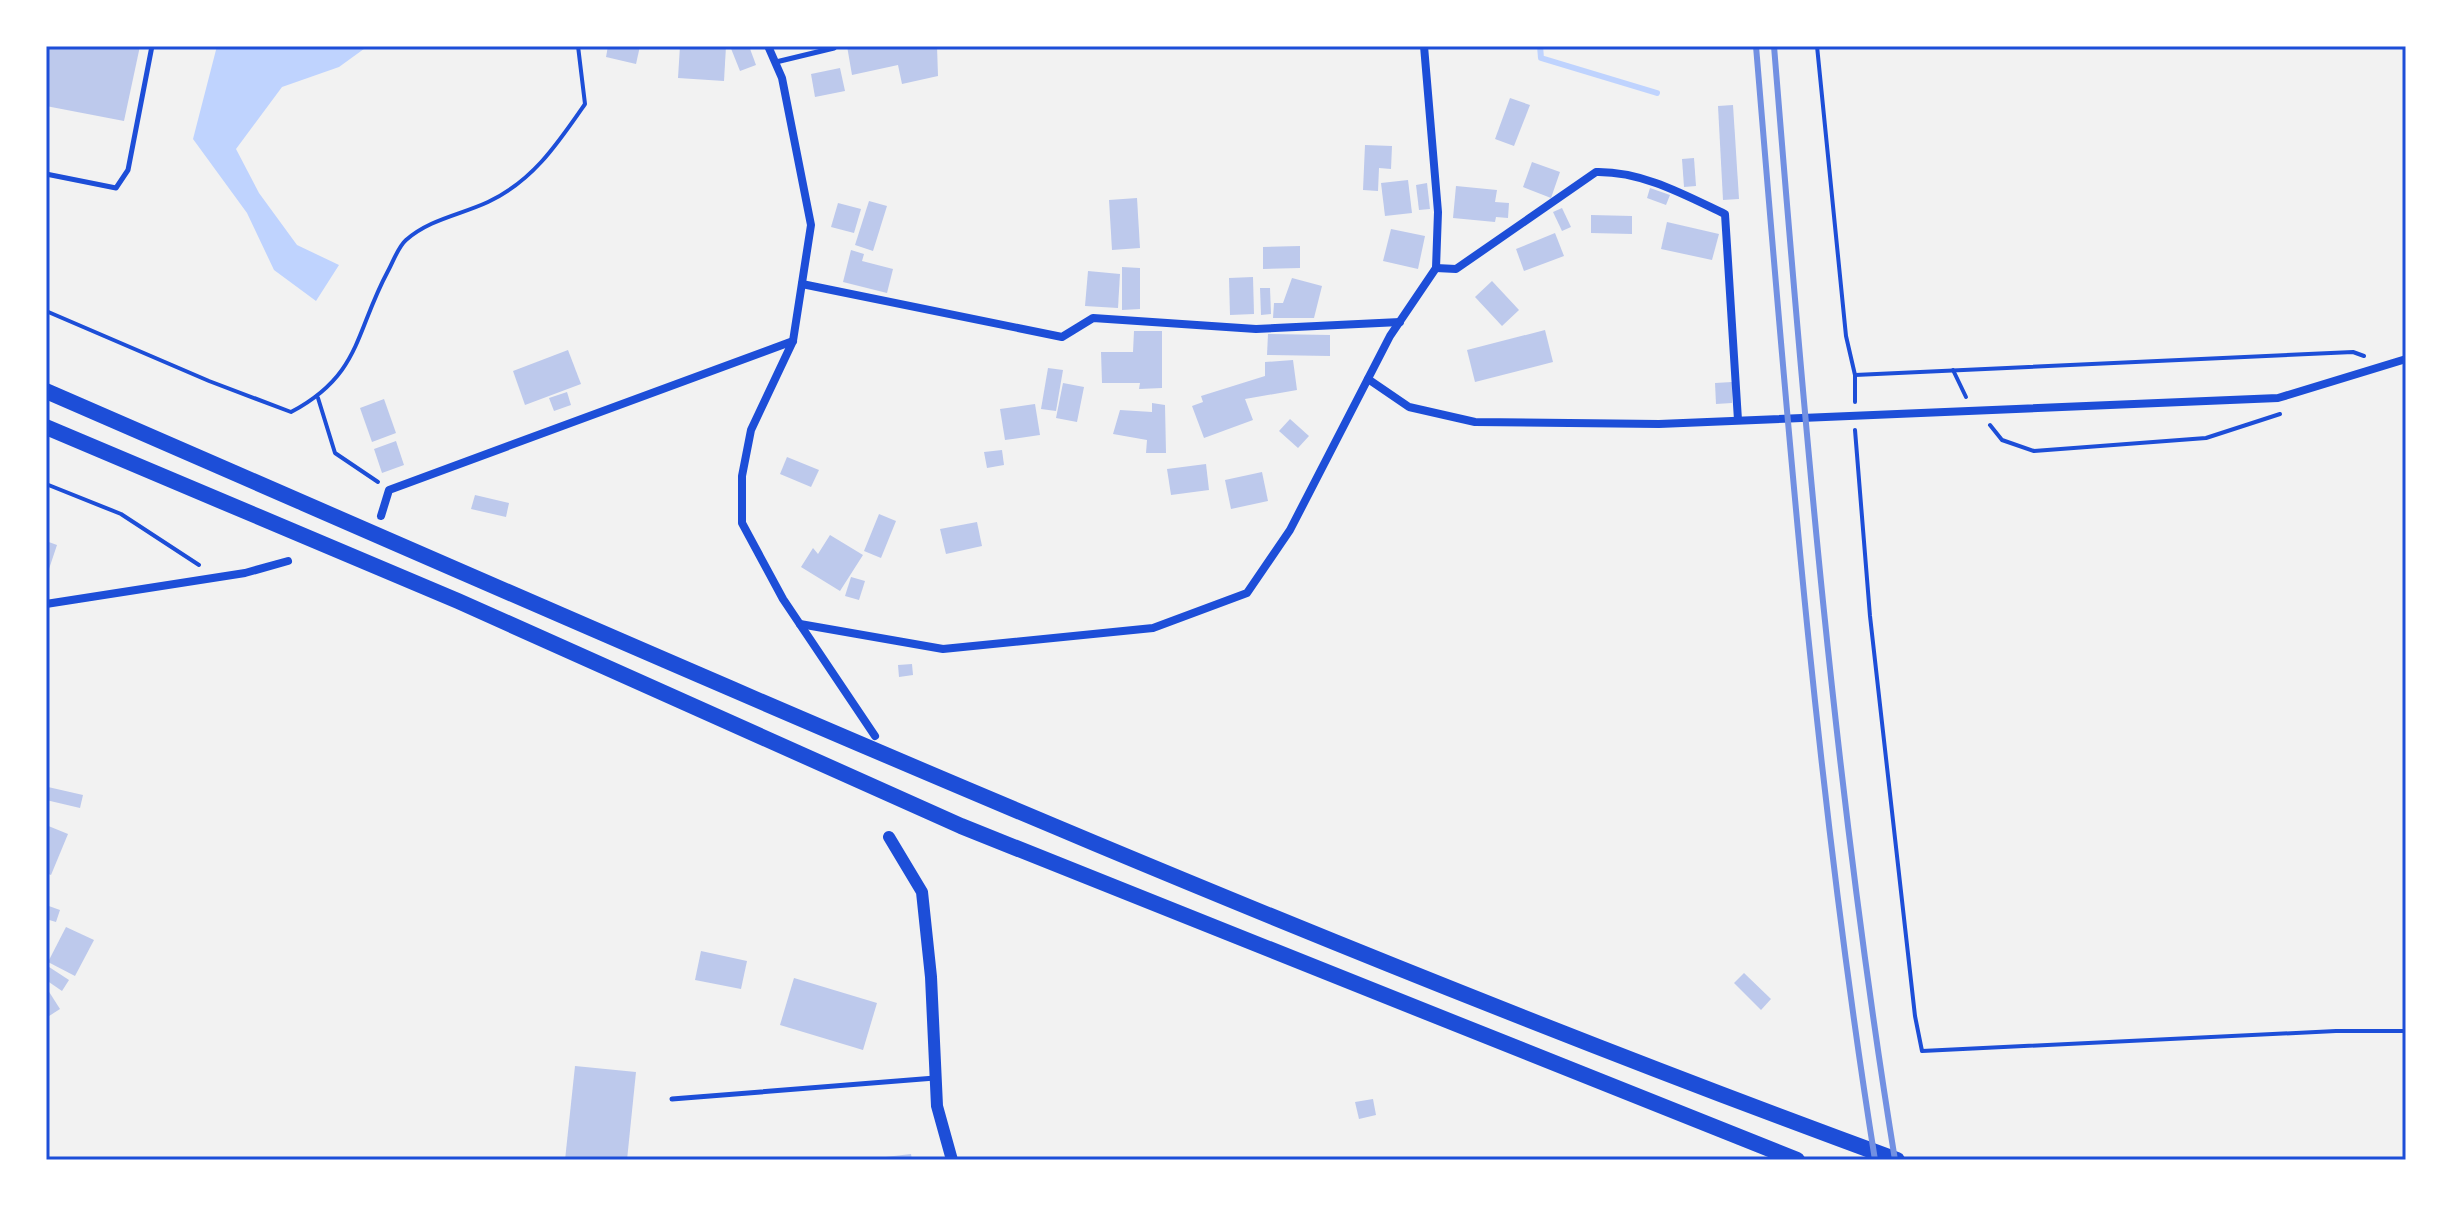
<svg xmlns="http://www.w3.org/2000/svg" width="2452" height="1206" font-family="'Golos Text',sans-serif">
<rect width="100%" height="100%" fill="#f2f2f2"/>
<path fill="#bfd3fe" d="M217,46H368L339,67L282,87L236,149L259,193L297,245L339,265L316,301L274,270L247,213L193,139Z"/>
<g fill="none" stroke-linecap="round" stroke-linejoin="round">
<path stroke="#bfd3fe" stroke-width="6" d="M1540,46L1541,58L1657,93"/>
</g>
<g fill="#bdc9ec">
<path d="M46,46H140L124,121L46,106Z"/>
<path d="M608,46H640L636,64L606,57Z"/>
<path d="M680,46H726L724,81L678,78Z"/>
<path d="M730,46H749L756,65L740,71Z"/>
<path d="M847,46H937L938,76L902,84L898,65L852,75Z"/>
<path d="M840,68L845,91L815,97L811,74Z"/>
<path d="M1510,98L1530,105L1514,146L1495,139Z"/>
<path d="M1733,105L1739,199L1723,200L1718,106Z"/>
<path d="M1365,145L1392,146L1391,169L1379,168L1378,191L1363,190Z"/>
<path d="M1694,158L1696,186L1684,187L1682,159Z"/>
<path d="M1532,162L1560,172L1551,198L1523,187Z"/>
<path d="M1408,180L1412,213L1385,216L1381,183Z"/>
<path d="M1427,183L1430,209L1419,210L1416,185Z"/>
<path d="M1456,186L1497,190L1495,202L1509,203L1508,218L1496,217L1495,222L1453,218Z"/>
<path d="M1650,188L1670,195L1666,205L1647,198Z"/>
<path d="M1137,198L1140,248L1112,250L1109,200Z"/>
<path d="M869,201L887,206L873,251L855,245Z"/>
<path d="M838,203L861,209L854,233L831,227Z"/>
<path d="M1562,208L1571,227L1562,231L1553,212Z"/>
<path d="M1591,215L1632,216V234L1591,233Z"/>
<path d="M1667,222L1719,234L1712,260L1661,249Z"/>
<path d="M1391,229L1425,236L1418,269L1383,261Z"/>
<path d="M1555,233L1564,256L1524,271L1516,249Z"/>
<path d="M1300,246V268L1263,269V247Z"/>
<path d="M851,250L864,254L862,261L893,269L887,293L843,282Z"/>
<path d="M1122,267L1140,268V309L1122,310Z"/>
<path d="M1088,271L1120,274L1118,308L1085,306Z"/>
<path d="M1253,277L1254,314L1230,315L1229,278Z"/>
<path d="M1292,278L1322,286L1314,318H1273L1274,303H1283Z"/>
<path d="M1492,281L1519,310L1502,326L1475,297Z"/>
<path d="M1260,288H1270L1271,314L1261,315Z"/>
<path d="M1545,330L1553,362L1475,382L1467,350Z"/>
<path d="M1134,331H1162V388L1139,389L1140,383H1102L1101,352H1133Z"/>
<path d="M1268,334L1330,335V356L1267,355Z"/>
<path d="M568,350L581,384L525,405L513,371Z"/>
<path d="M1293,360L1297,390L1245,399L1253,420L1204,438L1192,406L1203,402L1201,396L1265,376V362Z"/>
<path d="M1048,368L1063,370L1056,411L1041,409Z"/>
<path d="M1732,382V403L1716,404L1715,383Z"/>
<path d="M1063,383L1084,387L1077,422L1056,418Z"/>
<path d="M567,392L571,405L554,411L549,398Z"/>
<path d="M384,399L396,433L372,442L360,408Z"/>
<path d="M1152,403L1165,405L1166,453H1146L1147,440L1113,434L1120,410L1152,412Z"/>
<path d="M1035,404L1040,435L1005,440L1000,409Z"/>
<path d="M1290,419L1309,436L1298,448L1279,431Z"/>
<path d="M396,441L404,465L382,473L374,449Z"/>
<path d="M1002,450L1004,465L987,468L984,452Z"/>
<path d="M787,457L819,470L811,487L780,474Z"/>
<path d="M1206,464L1209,490L1171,495L1167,469Z"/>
<path d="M1262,472L1268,501L1231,509L1225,480Z"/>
<path d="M475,495L509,503L506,517L471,509Z"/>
<path d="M879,514L896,521L881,558L864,551Z"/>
<path d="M977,522L982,546L946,554L940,529Z"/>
<path d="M830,535L863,555L840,591L801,567L813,548L818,554Z"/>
<path d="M46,541L57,545L47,575H46Z"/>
<path d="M851,577L865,581L859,600L845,596Z"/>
<path d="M912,664L913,675L899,677L898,665Z"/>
<path d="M48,787L83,795L80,808L46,800Z"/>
<path d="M46,825L68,834L51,875L46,873Z"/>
<path d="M46,905L60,910L56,922L46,919Z"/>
<path d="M66,927L94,940L75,976L48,962Z"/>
<path d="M701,951L747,961L741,989L695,980Z"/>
<path d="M46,965L69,980L62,991L46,980Z"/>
<path d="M1744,973L1771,999L1761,1010L1734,983Z"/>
<path d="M794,978L877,1003L863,1050L780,1025Z"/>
<path d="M46,987L60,1009L46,1018Z"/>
<path d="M575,1066L636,1072L627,1160H565Z"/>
<path d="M1373,1099L1376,1115L1359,1119L1355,1102Z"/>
<path d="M911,1154L912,1160H877V1158Z"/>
</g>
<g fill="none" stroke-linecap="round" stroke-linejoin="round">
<g stroke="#1d4ed8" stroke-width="4">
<path d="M1817,46L1846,336L1855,375V402"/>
<path d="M46,311L209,381L291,412C361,375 355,332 388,271C393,262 398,247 406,240C430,219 460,215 488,202C533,181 558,143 585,104L578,46"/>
<path d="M1953,370L1966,397"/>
<path d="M1855,375L2353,352L2364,356"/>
<path d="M318,398L335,453L378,482"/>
<path d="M1990,425L2002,440L2034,451L2206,438L2280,414"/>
<path d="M1855,430L1870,616L1915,1016L1922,1051L2336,1031H2406"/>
<path d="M46,484L121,514L199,565"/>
</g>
<g stroke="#1d4ed8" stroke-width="5">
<path d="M776,62L834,48"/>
<path d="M46,174L116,188L128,170L152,46"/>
<path d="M672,1099L935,1078"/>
</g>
<g stroke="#1d4ed8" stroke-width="8">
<path d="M768,46L782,78L811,225L793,341L751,430L742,476V523L783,599L875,736"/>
<path d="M1436,268L1456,269L1596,172C1642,171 1685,195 1725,214L1738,420"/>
<path d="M802,284L1062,337L1093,318L1256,329L1400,322"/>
<path d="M1368,379L1409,407L1475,422L1659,424L2278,398L2406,359"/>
<path d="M381,516L389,490L793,341"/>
<path d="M46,604L245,573L288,561"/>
<path d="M800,624L943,649L1153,628L1247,593L1290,530L1390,336L1436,268L1438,212L1424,46"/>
</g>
<path stroke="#1d4ed8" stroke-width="12" d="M889,837L922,892L931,977L937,1106L952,1160"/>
<g stroke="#1d4ed8" stroke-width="16">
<path d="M46,391C659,657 1269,930 1897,1160"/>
<path d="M46,427L458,601L961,826L1797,1160"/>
</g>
<g stroke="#7290e2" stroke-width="6">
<path d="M1756,46C1787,418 1816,791 1875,1160"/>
<path d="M1774,46C1804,418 1835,791 1895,1160"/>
</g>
</g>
<rect width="2452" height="1206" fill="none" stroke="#ffffff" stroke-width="96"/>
<rect x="48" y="48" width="2356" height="1110" fill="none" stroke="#1d4ed8" stroke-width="3"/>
</svg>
